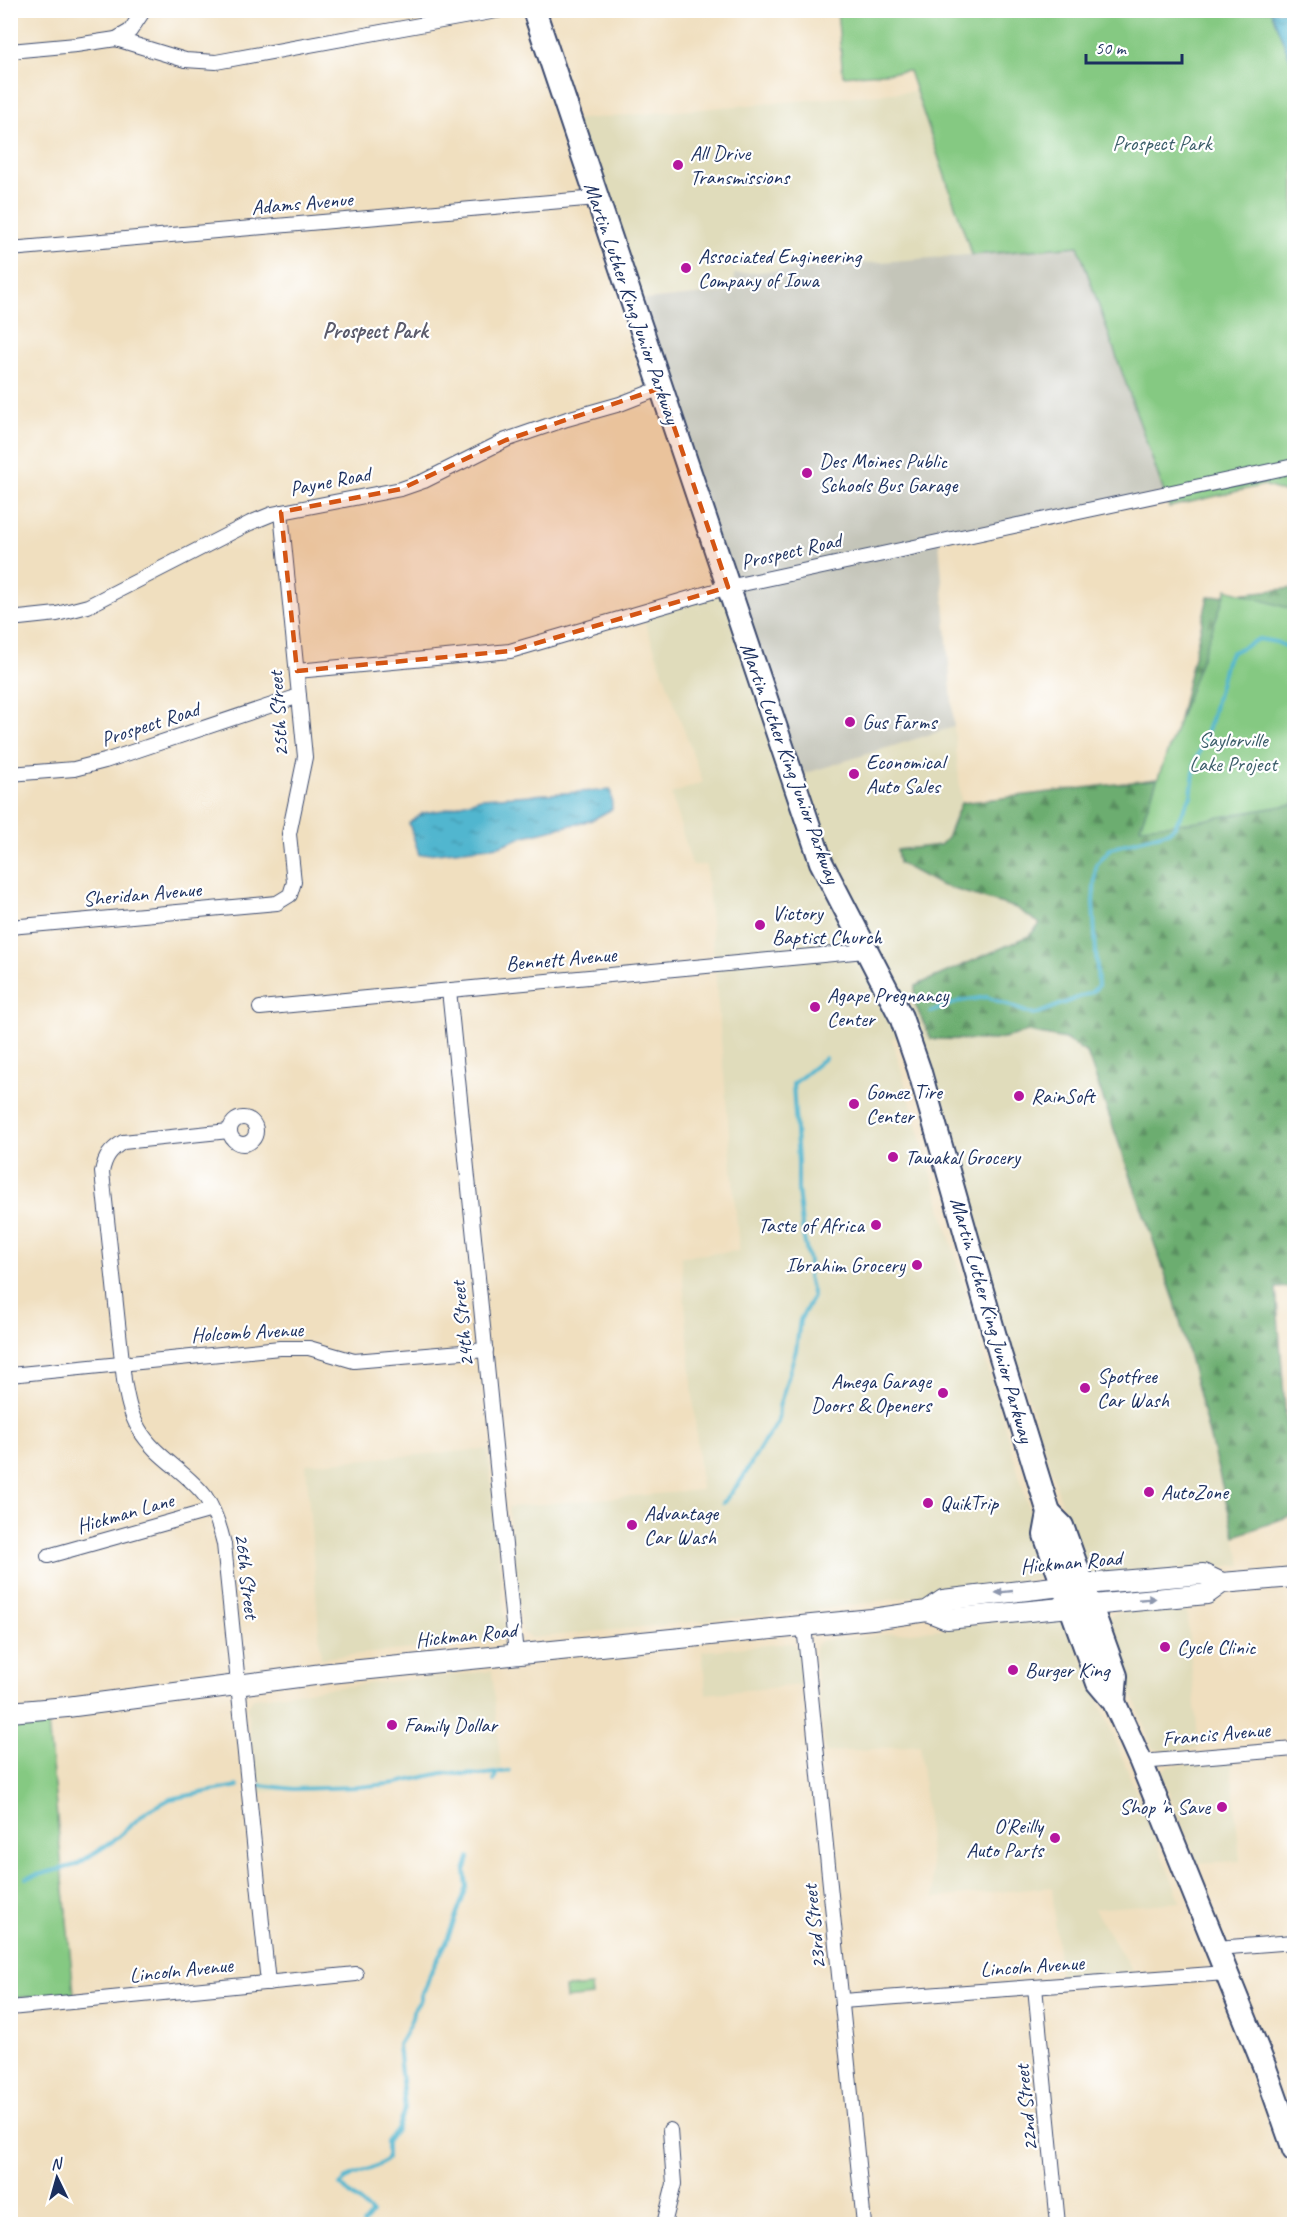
<svg xmlns="http://www.w3.org/2000/svg" width="1305" height="2235" font-family="Caveat,sans-serif">
<defs>
<pattern id="forest-firs" width="22" height="20" patternUnits="userSpaceOnUse" patternTransform="scale(1.5)"><rect width="22" height="20" fill="#6cad70"/><path d="M5 1l3.5 6h-7zM16 11l3.5 6h-7z" fill="#588d5f"/></pattern>
<pattern id="water-ripples" width="26" height="14" patternUnits="userSpaceOnUse" patternTransform="scale(1.5)"><rect width="26" height="14" fill="#51b6cf"/><path d="M2 4q2-2 4 0t4 0M15 11q2-2 4 0t4 0" fill="none" stroke="#4294ab"/></pattern>
</defs>
<rect width="100%" height="100%" fill="#fff"/>
<filter id="ink" filterUnits="userSpaceOnUse"><feTurbulence type="fractalNoise" baseFrequency=".0167" numOctaves="2"/><feDisplacementMap in="SourceGraphic" scale="12" xChannelSelector="R" yChannelSelector="G"/><feConvolveMatrix kernelMatrix="1 2 1 2 8 2 1 2 1" color-interpolation-filters="sRGB"/></filter>
<filter id="wash" filterUnits="userSpaceOnUse"><feTurbulence type="fractalNoise" baseFrequency=".008" numOctaves="4" result="noise"/><feDisplacementMap in="SourceGraphic" scale="24" xChannelSelector="R" yChannelSelector="G"/><feGaussianBlur stdDeviation="1.35" result="paint"/><feColorMatrix in="noise" values="0 0 0 0 0 0 0 0 0 0 0 0 0 0 0 0 0 1.4 0 .05"/><feComposite in="paint" operator="in"/></filter>
<g filter="url(#wash)">
<rect width="100%" height="100%" fill="#f0dfbf"/>
<g fill="#e0dcbb">
<path d="M916,91L972,255L735,274L736,291L632,300L569,120Z"/>
<path d="M728,587L792,778L954,727L966,848L994,845L1055,962L1175,1302L1242,1565L1095,1576L1091,1575L1082,1567L1013,1351L1000,1354L908,1037L892,1038L1045,1564L1043,1574L1037,1579L817,1610L531,1638L522,1632L508,1507L701,1490L681,1256L739,1251L706,865H692L671,794L703,782L641,612Z"/>
<path d="M488,1449L506,1629L503,1637L496,1641L321,1658L306,1464Z"/>
<path d="M1186,1605L1199,1748L1163,1751L1152,1748L1106,1622L1112,1614L1116,1612Z"/>
<path d="M1056,1617L1069,1626L1181,1902L1094,1909L1133,1972L1060,1977L1052,1887L934,1898L920,1745L825,1753L814,1653L816,1645L819,1642L824,1640L941,1629L979,1623Z"/>
<path d="M789,1643L793,1644L798,1649L802,1685L706,1694L702,1651Z"/>
<path d="M492,1671L501,1770L256,1793L247,1708L253,1698L346,1686Z"/>
<path d="M1231,1760L1240,1861L1197,1863L1163,1778L1162,1771L1168,1766Z"/>
</g>
<path fill="#c4c5b9" d="M1078,246L1163,493L939,540L954,727L791,778L632,301L736,291L734,274Z"/>
<path fill="url(#forest-firs)" stroke="#446e67" stroke-width="1.5" d="M1294,588V1287L1276,1288L1293,1515L1235,1536L1175,1302L1087,1053L1065,1039L1028,1032L995,1040L931,1039L914,1002L915,986L1029,936L1040,924L1016,908L940,885L899,863L897,850L940,845L947,838L961,803L1165,778L1208,597Z"/>
<g fill="#85c982" stroke="#507c70" stroke-width="1.5">
<path d="M837,11H1271L1294,68V496L1264,485L1169,507L1078,246L972,255L909,71L843,76Z"/>
<path d="M1227,589L1294,610V804L1186,823L1140,827Z"/>
<path d="M48,1723L74,1994L11,1998V1727Z"/>
<path d="M591,1986L592,1996L566,1999L565,1988Z"/>
</g>
<g fill="url(#water-ripples)" stroke="#367296" stroke-width="1.5">
<path d="M1271,11H1294V68Z"/>
<path d="M611,790L612,809L592,820L525,836L499,846L419,855L409,823L423,813L443,810L481,798Z"/>
</g>
<g fill="none" stroke-linecap="round" stroke-linejoin="round">
<g stroke="#51b6cf" stroke-width="4">
<path d="M931,1012L960,1001L987,997L1034,1015L1092,992L1098,986L1093,902L1096,865L1111,848L1168,832L1175,826L1191,796L1195,764L1211,720L1226,661L1231,653L1259,639L1276,642L1294,650"/>
<path d="M723,1503L742,1479L763,1443L778,1422L779,1407L796,1350L800,1320L813,1297L808,1277L809,1262L803,1234L798,1190V1162L793,1084L825,1058"/>
<path d="M494,1781L496,1773"/>
<path d="M260,1785L293,1789L358,1787L397,1783L443,1773L480,1775L509,1771"/>
<path d="M26,1878L76,1865L113,1841L146,1812L170,1799L238,1786"/>
<path d="M363,2224L372,2213L340,2185C354,2169 373,2173 387,2159V2142L397,2129L405,2109L398,2045C404,2036 413,2022 413,2011L421,1999V1995L426,1987L430,1974L446,1943L467,1887L465,1871L469,1858"/>
</g>
</g>
</g>
<g filter="url(#ink)">
<g fill="none" stroke-linecap="round" stroke-linejoin="round">
<g stroke="#3b496d" stroke-width="16">
<g id="street">
<path d="M116,39L130,31L144,10"/>
<path d="M10,51L76,45L116,39L185,60L216,62L502,10"/>
<path d="M10,249L597,198"/>
<path d="M10,619L57,614L88,606L250,523L272,514L401,489L424,481L506,440L567,419L620,404L661,388"/>
<path d="M297,671L510,651L728,587L1294,466"/>
<path d="M10,774L74,769L105,761L299,696"/>
<path d="M10,927L277,903L290,895L294,882L289,834L305,757L281,512"/>
<path d="M449,990L516,1654"/>
<path d="M260,1008L865,951"/>
<circle cx="243" cy="1131" r="13"/>
<path d="M229,1131L123,1142C110,1150 105,1157 102,1172L124,1380C127,1398 130,1414 139,1429C155,1457 186,1471 205,1496C215,1511 220,1527 224,1544L268,1983"/>
<path d="M10,1375L280,1348H309L354,1361L486,1350"/>
<path d="M48,1556L212,1510"/>
<path d="M804,1626L864,2224"/>
<path d="M1141,1762L1294,1749"/>
<path d="M1216,1948L1294,1942"/>
<path d="M1035,1987L1058,2224"/>
<path d="M842,2001L1226,1973"/>
<path d="M10,2008L356,1974"/>
<path d="M664,2224L674,2184L670,2130"/>
</g>
</g>
<g stroke="#3b496d" stroke-width="22">
<g id="secondary">
<path d="M927,1611L947,1619L1207,1594L1222,1583L1294,1577"/>
<path d="M10,1712L67,1707L330,1673L872,1619L927,1611L943,1600L1062,1586L1203,1574L1222,1583"/>
</g>
</g>
<g stroke="#3b496d" stroke-width="26">
<g id="primary">
<path d="M534,10L821,862L901,1017L919,1069L1000,1354L1049,1513L1045,1535L1098,1683L1114,1702L1141,1762L1265,2068L1294,2150"/>
<path d="M1049,1513L1062,1526L1116,1676L1114,1702"/>
</g>
</g>
<use href="#street" stroke="#fff" stroke-width="14"/>
<use href="#secondary" stroke="#fff" stroke-width="20"/>
<use href="#primary" stroke="#fff" stroke-width="22"/>
</g>
<defs><path id="oneway-solid" d="M-6-.8H1V-3.2L6.5 0L1 3.2V.8H-6Z" transform="scale(1.5)"/></defs>
<g fill="#8d97ae">
<use href="#oneway-solid" transform="translate(1004 1592) rotate(174)"/>
<use href="#oneway-solid" transform="translate(1147 1599) rotate(-5)"/>
</g>
</g>
<path fill="#d45514" fill-opacity="0.2" stroke="#d45514" stroke-width="4.5" stroke-dasharray="12 8" stroke-linejoin="round" d="M661,388L728,587L510,651L297,671L281,512L401,489L506,440Z"/>
<g fill="#b5179e" stroke="#fff" stroke-width="2">
<circle cx="678" cy="165" r="6"/>
<circle cx="686" cy="268" r="6"/>
<circle cx="807" cy="473" r="6"/>
<circle cx="850" cy="722" r="6"/>
<circle cx="854" cy="774" r="6"/>
<circle cx="760" cy="925" r="6"/>
<circle cx="815" cy="1007" r="6"/>
<circle cx="1019" cy="1096" r="6"/>
<circle cx="854" cy="1104" r="6"/>
<circle cx="893" cy="1157" r="6"/>
<circle cx="876" cy="1225" r="6"/>
<circle cx="917" cy="1265" r="6"/>
<circle cx="1085" cy="1388" r="6"/>
<circle cx="943" cy="1393" r="6"/>
<circle cx="1149" cy="1492" r="6"/>
<circle cx="928" cy="1503" r="6"/>
<circle cx="632" cy="1525" r="6"/>
<circle cx="1165" cy="1647" r="6"/>
<circle cx="1013" cy="1670" r="6"/>
<circle cx="392" cy="1725" r="6"/>
<circle cx="1222" cy="1807" r="6"/>
<circle cx="1055" cy="1838" r="6"/>
</g>
<g text-anchor="middle" dominant-baseline="central" stroke-width="4.5" stroke-linejoin="round" paint-order="stroke">
<g font-size="21" fill="#3b5d69" stroke="#fff">
<text x="1162" y="143">Prospect Park</text>
<text x="1233" y="740">Saylorville<tspan x="1233" dy="24">Lake Project</tspan></text>
</g>
<g font-size="21" fill="#1b2f5e" stroke="#fff" text-anchor="start">
<text x="690" y="153">All Drive<tspan x="690" dy="24">Transmissions</tspan></text>
<text x="698" y="256">Associated Engineering<tspan x="698" dy="24">Company of Iowa</tspan></text>
<text x="819" y="461">Des Moines Public<tspan x="819" dy="24">Schools Bus Garage</tspan></text>
<text x="862" y="722">Gus Farms</text>
<text x="866" y="762">Economical<tspan x="866" dy="24">Auto Sales</tspan></text>
<text x="772" y="913">Victory<tspan x="772" dy="24">Baptist Church</tspan></text>
<text x="827" y="995">Agape Pregnancy<tspan x="827" dy="24">Center</tspan></text>
<text x="866" y="1092">Gomez Tire<tspan x="866" dy="24">Center</tspan></text>
<text x="1031" y="1096">RainSoft</text>
<text x="905" y="1157">Tawakal Grocery</text>
<text x="864" y="1225" text-anchor="end">Taste of Africa</text>
<text x="905" y="1265" text-anchor="end">Ibrahim Grocery</text>
<text x="1097" y="1376">Spotfree<tspan x="1097" dy="24">Car Wash</tspan></text>
<text x="931" y="1381" text-anchor="end">Amega Garage<tspan x="931" dy="24">Doors &amp; Openers</tspan></text>
<text x="1161" y="1492">AutoZone</text>
<text x="940" y="1503">QuikTrip</text>
<text x="644" y="1513">Advantage<tspan x="644" dy="24">Car Wash</tspan></text>
<text x="1177" y="1647">Cycle Clinic</text>
<text x="1025" y="1670">Burger King</text>
<text x="404" y="1725">Family Dollar</text>
<text x="1210" y="1807" text-anchor="end">Shop 'n Save</text>
<text x="1043" y="1826" text-anchor="end">O'Reilly<tspan x="1043" dy="24">Auto Parts</tspan></text>
</g>
<g font-size="21" fill="#1b2f5e" stroke="#fff">
<text transform="translate(302 203) rotate(-5)">Adams Avenue</text>
<text transform="translate(632 303) rotate(71)">Martin Luther King Junior Parkway</text>
<text transform="translate(330 481) rotate(-11)">Payne Road</text>
<text transform="translate(791 551) rotate(-13)">Prospect Road</text>
<text transform="translate(278 714) rotate(-94)">25th Street</text>
<text transform="translate(150 724) rotate(-18)">Prospect Road</text>
<text transform="translate(790 763) rotate(70)">Martin Luther King Junior Parkway</text>
<text transform="translate(142 894) rotate(-5)">Sheridan Avenue</text>
<text transform="translate(561 959) rotate(-5)">Bennett Avenue</text>
<text transform="translate(992 1320) rotate(74)">Martin Luther King Junior Parkway</text>
<text transform="translate(462 1324) rotate(-96)">24th Street</text>
<text transform="translate(247 1332) rotate(-3)">Holcomb Avenue</text>
<text transform="translate(125 1513) rotate(-16)">Hickman Lane</text>
<text transform="translate(1071 1562) rotate(-5)">Hickman Road</text>
<text transform="translate(247 1576) rotate(83)">26th Street</text>
<text transform="translate(466 1635) rotate(-6)">Hickman Road</text>
<text transform="translate(1216 1734) rotate(-5)">Francis Avenue</text>
<text transform="translate(814 1927) rotate(-96)">23rd Street</text>
<text transform="translate(1032 1966) rotate(-4)">Lincoln Avenue</text>
<text transform="translate(181 1970) rotate(-6)">Lincoln Avenue</text>
<text transform="translate(1026 2108) rotate(-96)">22nd Street</text>
</g>
<g font-size="22" font-weight="bold" fill="#5c5c6c" stroke="#fff">
<text x="375" y="331">Prospect Park</text>
</g>
</g>
<rect width="1305" height="2235" fill="none" stroke="#fff" stroke-width="36"/>
<g transform="translate(57 2178) rotate(355)" stroke="#ffffff" stroke-width="4.5" paint-order="stroke">
<path d="M0-4.5L10 22L0 15L-10 22Z" fill="#1b2f5e"/>
<text y="-9" font-size="16" font-weight="bold" text-anchor="middle" fill="#1b2f5e">N</text>
</g>
<path d="M1086 54v9h96v-9" fill="none" stroke="#1b2f5e" stroke-width="3"/>
<text x="1095" y="54" font-size="18" fill="#1b2f5e" stroke="#ffffff" stroke-width="4.5" paint-order="stroke">50 m</text>
</svg>
